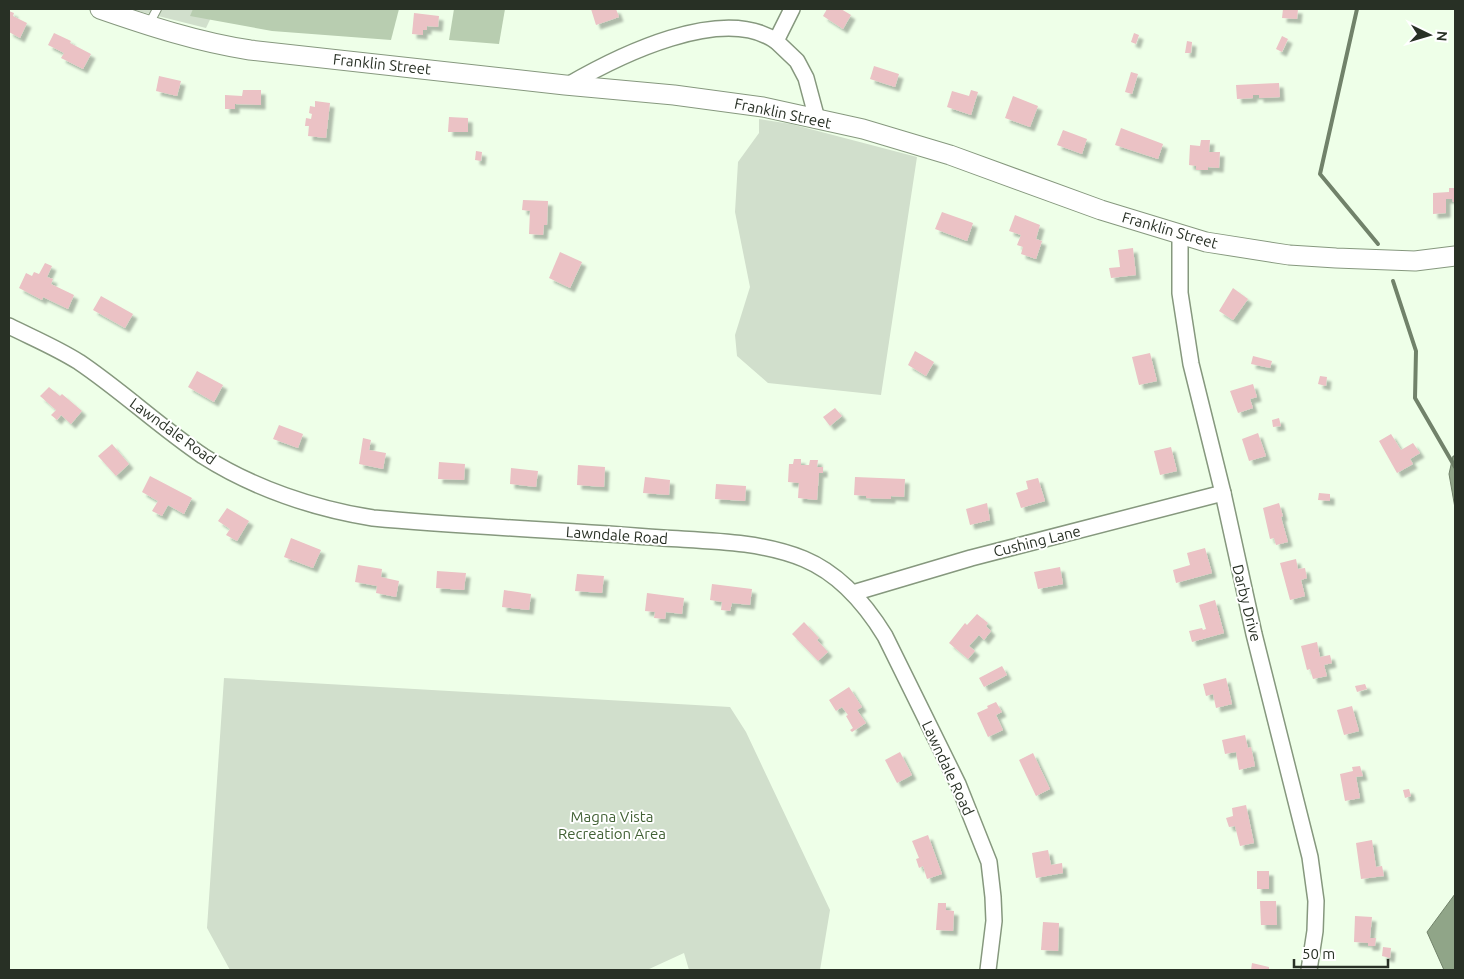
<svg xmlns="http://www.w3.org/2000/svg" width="1464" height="979" font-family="Ubuntu,sans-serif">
<defs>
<filter id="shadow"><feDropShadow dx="4.5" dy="4.5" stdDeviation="1" flood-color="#0004"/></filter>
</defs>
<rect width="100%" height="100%" fill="#eeffe8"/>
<g fill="#d1dfcc">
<path d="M130,9H215L206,28Z"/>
<path d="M759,119L791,124L917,157L881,395L768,383L737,356L735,335L750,287L735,212L738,162L759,133Z"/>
<path d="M224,678L730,707L746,732L830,910L820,970H689L684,953L647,970H230L207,928Z"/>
</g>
<g fill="#b8cdb0">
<path d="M193,9H399L391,40L272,31L190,16Z"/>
<path d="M454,9H505L499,44L449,40Z"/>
</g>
<g fill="#90a588" stroke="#71826a">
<path d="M1453,456H1455V508L1449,474Z"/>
<path d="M1455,894V970H1444L1427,932Z"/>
</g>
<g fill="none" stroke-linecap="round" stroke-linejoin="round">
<g stroke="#71826a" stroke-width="4">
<path d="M1357,9L1320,174L1378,244"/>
<path d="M1393,281L1416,351L1415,398L1455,467"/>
</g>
</g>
<g fill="#ebc2c5" filter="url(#shadow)">
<path d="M591,9H616L619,17L596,25Z"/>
<path d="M827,9H841L851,15L843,29L823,16Z"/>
<path d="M1283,9H1298L1297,19L1282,18Z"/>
<path d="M9,11L14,13L13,16L27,23L20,38L9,32Z"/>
<path d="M414,13L439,16L438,27L427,26V30H423V35L412,34Z"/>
<path d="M54,33L71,41L70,43L91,54L83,69L61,58L64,53L48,45Z"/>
<path d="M1134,33L1139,35L1136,44L1131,42Z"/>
<path d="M1282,36L1288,39L1282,52L1276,49Z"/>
<path d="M1187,41L1192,42L1191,53H1185Z"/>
<path d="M874,66L899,74L895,87L870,79Z"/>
<path d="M1131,72L1138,74L1132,94L1125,92Z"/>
<path d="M159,76L181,81L177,96L156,91Z"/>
<path d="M1279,83L1280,97L1259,98V95H1253V98L1237,99L1236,85Z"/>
<path d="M243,90H261V105L235,104V109H225V95L242,96Z"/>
<path d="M971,90L978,92L971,115L947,107L952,91L969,96Z"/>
<path d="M1013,96L1038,106L1030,127L1005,118Z"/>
<path d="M315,101L330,103L326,138L308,136L309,126H305L306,118L311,119L312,114L309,113L310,106L315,107Z"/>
<path d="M449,117L468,118V132H448Z"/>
<path d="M1121,128L1163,144L1158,159L1115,145Z"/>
<path d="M1063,130L1087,139L1082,154L1057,145Z"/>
<path d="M1201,140H1210L1209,152H1220L1219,168L1208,167V170H1196V166L1189,165L1190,145L1200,146Z"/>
<path d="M476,151L482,152L481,161L475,160Z"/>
<path d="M1449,188H1455V202H1453L1452,199H1446V213L1433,214V193L1449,192Z"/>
<path d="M523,200L548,201L547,225H544L543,235L529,234L530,211L522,210Z"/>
<path d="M942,212L973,223L967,241L935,229Z"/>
<path d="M1015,215L1040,225L1036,239L1042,241L1036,259L1021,254L1023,247L1017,245L1021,235L1009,231Z"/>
<path d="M1133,248L1136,275L1111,278L1109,268L1120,267L1118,250Z"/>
<path d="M560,252L582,262L570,288L549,278Z"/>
<path d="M45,263L52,266L47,277L53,279L51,284L74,295L68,309L43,297L42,300L19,288L26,273L32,276L34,272L39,274Z"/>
<path d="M1233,288L1248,299L1233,320L1219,311Z"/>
<path d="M101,296L133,314L125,328L93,310Z"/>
<path d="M915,351L934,362L926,376L908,365Z"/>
<path d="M1150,353L1157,381L1139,385L1132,357Z"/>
<path d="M1253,356L1272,361L1270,368L1251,364Z"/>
<path d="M197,371L223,385L214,402L188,387Z"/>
<path d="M1320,376L1327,377L1326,386L1318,384Z"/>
<path d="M1253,384L1257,397L1250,399L1253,408L1238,413L1230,391Z"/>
<path d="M49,387L60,396L62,394L82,411L71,424L61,415L57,420L51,415L56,410L40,396Z"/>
<path d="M835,408L842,416L830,426L823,417Z"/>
<path d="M1279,418L1281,426L1273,427L1272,420Z"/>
<path d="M279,425L303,434L298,448L273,439Z"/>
<path d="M1258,433L1266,456L1249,461L1242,439Z"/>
<path d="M1391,434L1401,450L1413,443L1420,453L1410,459L1413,464L1397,473L1379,441Z"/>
<path d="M363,438L371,440L369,450L386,453L383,469L359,464Z"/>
<path d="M112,444L129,464L116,476L98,456Z"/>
<path d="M1171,447L1177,471L1160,475L1154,451Z"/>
<path d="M794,459H801V465H809L810,460H818L817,467H823V473H819L817,500L798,498L799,483L788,482L789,464H793Z"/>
<path d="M439,462L465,464L464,480L438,479Z"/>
<path d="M578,465L605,467L604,487L577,485Z"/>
<path d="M511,468L538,471L536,487L510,484Z"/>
<path d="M150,476L192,498L184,514L168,505L162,516L152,511L158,501L142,492Z"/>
<path d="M645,477L670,480L669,495L643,493Z"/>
<path d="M855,477L905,479L904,497L891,496V499L866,498V496L854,495Z"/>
<path d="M1038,478L1045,501L1021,508L1016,493L1028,489L1026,481Z"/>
<path d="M716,484L746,486L745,501L715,499Z"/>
<path d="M1319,493L1330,494V501L1318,500Z"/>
<path d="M987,503L990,520L970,525L966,509Z"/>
<path d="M1279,503L1283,516L1281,517L1288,542L1276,545L1274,538L1270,539L1263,508Z"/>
<path d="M227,508L249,521L237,541L226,535L230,529L218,521Z"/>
<path d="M291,538L321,550L313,568L284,557Z"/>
<path d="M1205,548L1212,573L1176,583L1173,570L1190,565L1187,553Z"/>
<path d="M1296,559L1298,569L1305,568L1307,578L1301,580L1305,596L1290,600L1280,563Z"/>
<path d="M358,565L382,569L381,577L399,581L396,597L376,593L377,586L355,582Z"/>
<path d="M1060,567L1063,584L1038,589L1034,572Z"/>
<path d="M437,571L466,573L464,590L436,588Z"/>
<path d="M577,574L604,576L602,593L575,591Z"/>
<path d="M712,584L752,589L750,605L732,603L730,611L721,610L722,602L710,600Z"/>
<path d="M504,590L531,594L529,610L502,607Z"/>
<path d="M647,593L684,598L682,614L666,612L665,619L654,618L655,612L645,611Z"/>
<path d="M1215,600L1224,633L1192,642L1189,631L1202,628L1203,630L1206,629L1199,605Z"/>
<path d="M977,614L988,623L986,626L991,631L984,640L979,635L969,646L975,651L968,659L949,643L965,623L967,625Z"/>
<path d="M804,622L819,638L817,640L828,652L818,661L792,634Z"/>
<path d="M1317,642L1320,657L1330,655L1332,663L1324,665L1327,676L1313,679L1310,669L1307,670L1301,646Z"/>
<path d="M1002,666L1007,675L984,687L979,678Z"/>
<path d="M1226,678L1232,704L1216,708L1213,694L1206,696L1203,684Z"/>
<path d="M1365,684L1367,689L1357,692L1355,686Z"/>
<path d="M849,687L862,707L857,710L866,723L852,732L850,730L853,728L846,716L848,715L842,707L836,711L829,700Z"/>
<path d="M996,702L1002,712L996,715L1003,730L988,737L977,713L988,708L987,706Z"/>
<path d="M1352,706L1359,731L1344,735L1337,710Z"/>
<path d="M1245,735L1248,748L1251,747L1255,766L1239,770L1236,752L1225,754L1222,740Z"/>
<path d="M900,752L912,775L897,783L885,760Z"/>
<path d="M1033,753L1050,789L1036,796L1019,760Z"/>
<path d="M1360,766L1363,776L1356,777L1360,798L1345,801L1340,774L1353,771L1352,767Z"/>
<path d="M1409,789L1411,796L1405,798L1403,790Z"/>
<path d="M1246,805L1254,843L1240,846L1235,826L1229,827L1226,818L1233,816L1232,808Z"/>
<path d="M928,835L942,874L927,879L923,866L919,868L916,859L919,858L912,841Z"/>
<path d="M1372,840L1376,867L1382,866L1384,876L1361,879L1356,843Z"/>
<path d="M1048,850L1051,865L1062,863L1063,873L1036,878L1032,853Z"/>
<rect x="1257" y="871" width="12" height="18"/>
<path d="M1260,901H1276L1277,925H1261Z"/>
<path d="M938,903H946V910L954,911L953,931L936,930Z"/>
<path d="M1355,916L1372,917L1370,938H1376L1375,946H1368V943L1354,942Z"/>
<path d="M1043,922L1059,923L1058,951L1041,950Z"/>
<path d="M1383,947L1391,948L1390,958L1382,956Z"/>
<path d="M1252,963L1269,967V970H1251Z"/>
</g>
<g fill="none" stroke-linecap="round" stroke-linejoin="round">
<g stroke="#86987e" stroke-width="10">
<path id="service" d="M148,26L157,9"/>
</g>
<g stroke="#86987e" stroke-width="18">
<g id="minor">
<path d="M792,9L776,41L797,61L806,78L817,119"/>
<path d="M568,85C618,56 722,4 776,41"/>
<path d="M1180,234V293L1191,364L1223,493L1254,634L1310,857L1316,901L1315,931L1309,970"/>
<path d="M9,326C33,338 57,348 79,362C122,391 160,427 203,456C253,488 315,509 373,518C469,527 566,530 663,538C710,541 760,541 804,559C840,574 866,605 885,636L958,784L989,862L993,897L994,921L988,970"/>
<path d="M853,593L971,558L1223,493"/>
</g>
</g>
<g stroke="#86987e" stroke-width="21">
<path id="tertiary" d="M100,9C149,26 198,42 250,50L565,85L674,95L763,107L863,129L950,155L1101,210L1206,242L1289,255L1336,258L1415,261L1455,256"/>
</g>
<use href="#service" stroke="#fff" stroke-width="8"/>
<use href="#minor" stroke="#fff" stroke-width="15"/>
<use href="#tertiary" stroke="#fff" stroke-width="19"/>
</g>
<g text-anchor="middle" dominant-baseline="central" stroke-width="4" stroke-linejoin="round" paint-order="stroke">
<g font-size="15" fill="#283025" stroke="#fff">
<text transform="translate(382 64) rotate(6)">Franklin Street</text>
<text transform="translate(783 113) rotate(12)">Franklin Street</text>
<text transform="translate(1170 230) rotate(16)">Franklin Street</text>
<text transform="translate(173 431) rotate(36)">Lawndale Road</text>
<text transform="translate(617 535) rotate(4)">Lawndale Road</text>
<text transform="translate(1037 541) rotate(-14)">Cushing Lane</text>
<text transform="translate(1247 603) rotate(76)">Darby Drive</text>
<text transform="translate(948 768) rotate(65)">Lawndale Road</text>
</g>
<g font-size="15" fill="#426135" stroke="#fff">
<text x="612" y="816">Magna Vista<tspan x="612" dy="17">Recreation Area</tspan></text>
</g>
</g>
<rect width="1464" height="979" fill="none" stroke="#283025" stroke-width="20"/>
<g transform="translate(1429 35) rotate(95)" stroke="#ffffff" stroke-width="4" paint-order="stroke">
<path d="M0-4L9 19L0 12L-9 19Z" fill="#283025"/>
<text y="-8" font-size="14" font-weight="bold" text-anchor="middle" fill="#283025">N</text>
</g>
<path d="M1294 959v8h94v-8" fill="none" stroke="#283025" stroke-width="2.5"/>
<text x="1302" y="959" font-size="15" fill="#283025" stroke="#ffffff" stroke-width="4" paint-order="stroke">50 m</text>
</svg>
